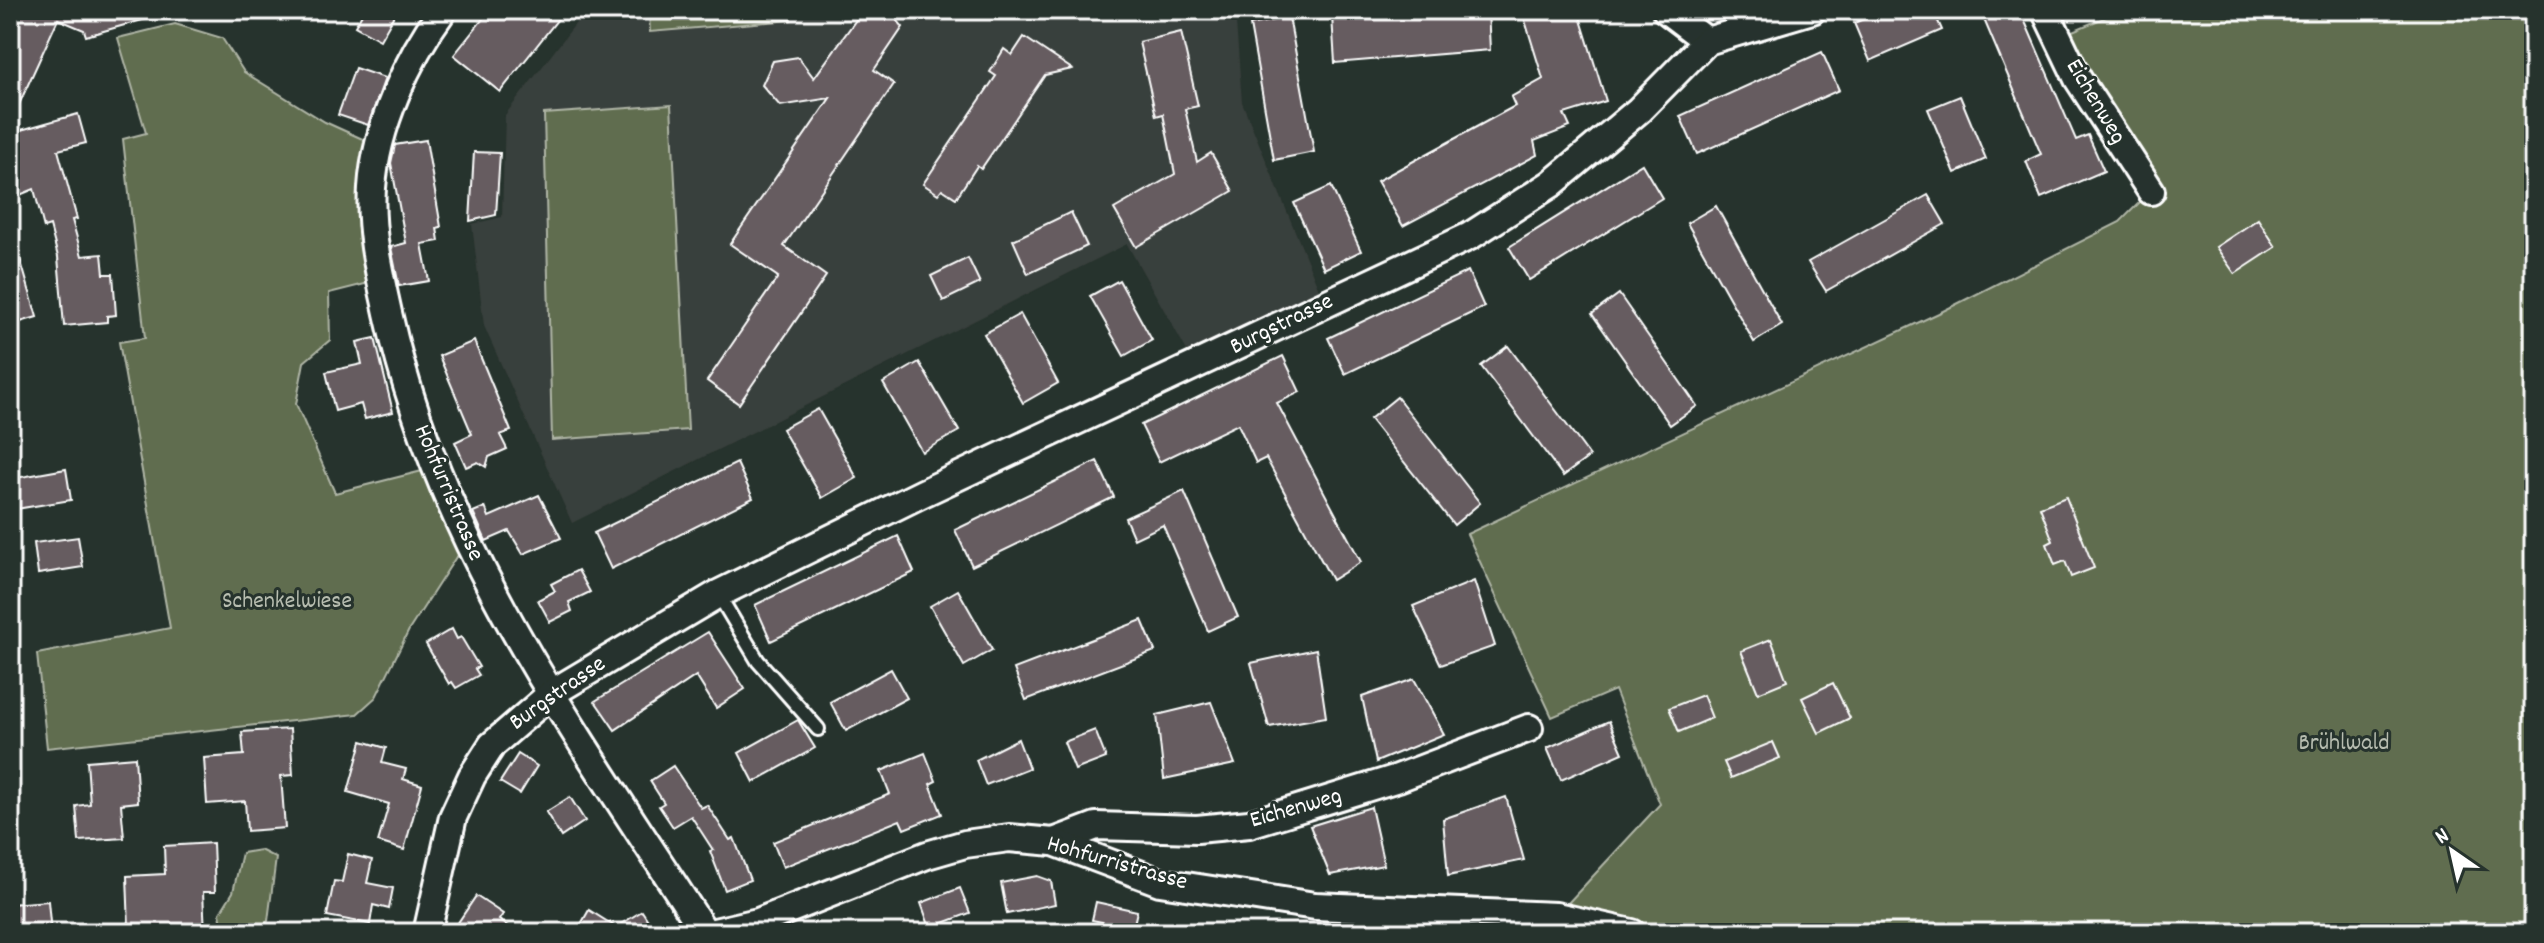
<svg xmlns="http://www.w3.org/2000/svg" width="2544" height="943" font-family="Dekko,sans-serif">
<rect width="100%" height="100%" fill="#26332d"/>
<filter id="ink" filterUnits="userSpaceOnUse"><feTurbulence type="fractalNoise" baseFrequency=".0125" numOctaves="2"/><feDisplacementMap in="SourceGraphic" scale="16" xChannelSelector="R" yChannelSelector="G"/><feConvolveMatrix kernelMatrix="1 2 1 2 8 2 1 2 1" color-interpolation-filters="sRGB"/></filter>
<g filter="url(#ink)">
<path fill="#393f3c" d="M586,10H1235L1242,102L1325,304L1196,367L1127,244L572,523L484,326L472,224L502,217L505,115Z"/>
<g fill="#606d4f" stroke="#b0b6a7" stroke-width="2">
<path d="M649,10H790L791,20L650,32Z"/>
<path d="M2123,10H2534V933H1556V916L1660,804L1615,690L1552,717L1467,534L1943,311L2120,222L2151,191L2065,34Z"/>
<path d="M175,24L222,38L244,72L325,122L378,146L381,280L329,293L330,340L304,362L296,404L335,493L434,468L469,550L456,557L409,630L376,697L357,714L47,748L37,654L170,628L119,342L145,338L123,139L146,133L118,38Z"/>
<path d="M671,105L688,430L552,440L544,114Z"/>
<path d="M260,850L276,858L268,921L254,933H223L220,913L233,892L242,853Z"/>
</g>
<g fill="#665c60" stroke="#fff" stroke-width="2">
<path d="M21,10H152L153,17L86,36L84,30L58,19L10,124V35Z"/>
<path d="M364,10H397L380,40L355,26Z"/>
<path d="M490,10H565L500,92L454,55Z"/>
<path d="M863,10H889L903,27L874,70L894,84L784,246L826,276L739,404L707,381L778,277L730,244L830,98L780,106L762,85L773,61L798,57L814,78Z"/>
<path d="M1418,10H1488L1490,50L1335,63L1332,16Z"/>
<path d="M1535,10H1578L1606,101L1564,114L1570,127L1534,141L1537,155L1403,226L1377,181L1515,106L1511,97L1543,79L1523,14Z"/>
<path d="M1885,10H1933L1942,30L1870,61L1854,23Z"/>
<path d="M1980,10H2020L2076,140L2088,135L2104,171L2041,198L2026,161L2041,154Z"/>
<path d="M1289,17L1314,152L1274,160L1250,25Z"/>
<path d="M1181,32L1198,106L1185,109L1197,162L1211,153L1233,191L1136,247L1114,209L1175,174L1163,114L1156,116L1139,42Z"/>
<path d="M1024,37L1072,69L1045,75L981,169L977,166L956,198L942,189L938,194L923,184L996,76L990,72L1004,49L1012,55Z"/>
<path d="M1822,52L1839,90L1697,154L1680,116Z"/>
<path d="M355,68L385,78L368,125L338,115Z"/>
<path d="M1960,96L1986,159L1955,173L1928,109Z"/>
<path d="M78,114L86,143L58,150L77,219L72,220L82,256L102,254L104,274H113L116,315L107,316V322L64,326L58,257L50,226L44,228L34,189L10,199V133Z"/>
<path d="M426,140L441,227L437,228L439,241L422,244L429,281L399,286L391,247L406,243L391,163L395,145Z"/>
<path d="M474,152L500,153L496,215L470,221Z"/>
<path d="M1642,164L1662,198L1529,280L1509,247Z"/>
<path d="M1331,186L1361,251L1324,269L1294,203Z"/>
<path d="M1928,195L1945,224L1826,291L1808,262Z"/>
<path d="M1716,206L1782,325L1754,342L1687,223Z"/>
<path d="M1071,212L1087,246L1028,274L1013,240Z"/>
<path d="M2258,219L2276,247L2235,274L2216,247Z"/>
<path d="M15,241L37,317L17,323L10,299V242Z"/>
<path d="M968,258L980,283L943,301L931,276Z"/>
<path d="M1468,271L1484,307L1345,374L1328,338Z"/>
<path d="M1119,280L1152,340L1124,356L1090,296Z"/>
<path d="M1619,294L1697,406L1670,425L1592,314Z"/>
<path d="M1020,314L1058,383L1023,403L984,334Z"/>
<path d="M375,338L393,412L365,419L361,404L335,411L326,372L362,364L357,342Z"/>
<path d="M474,341L511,431L500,435L507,449L489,457L486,467L478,462L466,467L455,442L472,434L439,356Z"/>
<path d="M1508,346L1590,456L1563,476L1481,366Z"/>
<path d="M1283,356L1300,392L1277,403L1361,562L1332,580L1266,458L1256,463L1238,424L1159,462L1141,425Z"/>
<path d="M919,362L959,431L922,452L883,383Z"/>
<path d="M1397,397L1480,503L1454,525L1370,419Z"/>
<path d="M818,409L857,478L822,498L782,429Z"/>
<path d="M1097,461L1114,497L972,566L955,530Z"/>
<path d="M737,463L753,498L611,569L594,533Z"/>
<path d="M66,469L71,500L10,510V479Z"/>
<path d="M1184,491L1238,617L1208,631L1163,525L1134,539L1125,518Z"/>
<path d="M539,495L561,538L523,554L509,531L486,541L473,512L485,507L489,517Z"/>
<path d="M2066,497L2094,568L2071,577L2065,561L2055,565L2047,544L2053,541L2040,507Z"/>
<path d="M898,536L914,572L771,641L755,605Z"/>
<path d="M78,537L83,567L38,574L34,543Z"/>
<path d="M578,570L590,592L569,602L572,611L550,622L538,600L555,591L551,584Z"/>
<path d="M1474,581L1495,646L1441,665L1413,606Z"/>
<path d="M958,590L992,650L964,666L930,606Z"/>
<path d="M1142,620L1155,651L1026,700L1014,669Z"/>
<path d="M452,629L457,639L461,637L479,667L475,669L479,675L456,688L452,682L449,684L426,644Z"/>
<path d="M708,632L745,689L716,708L696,676L615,730L595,701Z"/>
<path d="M1771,639L1787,681L1758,693L1741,651Z"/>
<path d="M1316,649L1326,717L1269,727L1251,663Z"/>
<path d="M891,669L907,698L846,731L830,702Z"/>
<path d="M1414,679L1444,734L1376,762L1362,697Z"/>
<path d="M1833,683L1850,718L1819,733L1802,698Z"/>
<path d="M1703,695L1712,718L1679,732L1669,708Z"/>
<path d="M1211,702L1235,764L1164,779L1157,715Z"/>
<path d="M798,720L815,748L754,782L739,753Z"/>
<path d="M1609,721L1623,753L1561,780L1547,748Z"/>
<path d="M290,729L293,775L281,776L285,828L247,831L245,801L207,804L204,758L244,755L242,732Z"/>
<path d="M1095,730L1106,758L1075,770L1064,742Z"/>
<path d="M1018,739L1029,768L986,785L976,760Z"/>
<path d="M362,741L386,748L382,763L406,769L403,779L422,785L404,850L378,842L389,804L348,792Z"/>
<path d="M1773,742L1780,758L1731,778L1724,762Z"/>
<path d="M925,753L936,781L930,784L942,814L904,829L900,820L783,867L773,842L890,794L881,771Z"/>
<path d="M518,754L537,766L520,794L500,782Z"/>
<path d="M135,757L138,802L121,804L124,838L79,841L76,806L90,804L87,761Z"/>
<path d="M673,766L701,808L707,805L730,840L734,838L750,880L725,890L710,851L713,850L691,816L673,827L659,806L664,803L650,781Z"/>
<path d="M570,797L585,821L561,837L546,812Z"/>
<path d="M1506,797L1524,860L1448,876L1443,819Z"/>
<path d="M1371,807L1384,865L1330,875L1310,826Z"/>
<path d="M213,843L215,892H203L205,933H170L169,926L129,928L127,876L165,874L164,846Z"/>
<path d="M348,854L372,860L367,883L393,888L389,909L373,905L370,924L327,916L334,881L342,882Z"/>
<path d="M1037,876L1051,881L1055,904L1007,914L1001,883Z"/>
<path d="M960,888L970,913L930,928L921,903Z"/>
<path d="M476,896L503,914L499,920L518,933H451Z"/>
<path d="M48,901L51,933H10V904Z"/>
<path d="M1096,902L1137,911L1132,933H1100L1102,922L1092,920Z"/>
<path d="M589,910L616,927L642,911L656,933H576Z"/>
</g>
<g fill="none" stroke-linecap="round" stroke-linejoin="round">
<g stroke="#fff" stroke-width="18">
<path id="lane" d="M718,594L758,661L818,729"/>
</g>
<g stroke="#fff" stroke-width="32">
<g id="street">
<path d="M443,10C407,59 376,127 372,188C369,230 379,272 388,313C439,548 578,735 705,933"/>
<path d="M1666,10L1707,41"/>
<path d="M2045,10L2078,79L2151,191"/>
<path d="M1054,842L1096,826L1197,829L1249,824L1398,778L1529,728"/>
<path d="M427,933L453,817L472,776L492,745L552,693L718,594L923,493L1470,236L1551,184L1639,110L1707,41L1812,10"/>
<path d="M710,933L758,922L927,855L965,844L1009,838L1054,842L1160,882L1315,906L1556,916L1632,933"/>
</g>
</g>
<use href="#lane" stroke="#26332d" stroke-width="12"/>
<use href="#street" stroke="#26332d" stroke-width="26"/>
</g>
</g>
<g text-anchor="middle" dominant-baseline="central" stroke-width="6" stroke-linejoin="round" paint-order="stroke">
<g font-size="24" fill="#fff" stroke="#26332d">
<text transform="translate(2095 102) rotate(59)">Eichenweg</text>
<text transform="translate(1282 325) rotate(-26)">Burgstrasse</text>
<text transform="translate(448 493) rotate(67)">Hohfurristrasse</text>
<text transform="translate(558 694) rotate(-35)">Burgstrasse</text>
<text transform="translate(1296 809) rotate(-16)">Eichenweg</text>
<text transform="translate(1117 864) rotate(16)">Hohfurristrasse</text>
</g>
<g font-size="24" fill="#b7bdb0" stroke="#26332d">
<text x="287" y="602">Schenkelwiese</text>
<text x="2344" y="744">Brühlwald</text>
</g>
</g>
<rect width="2544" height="943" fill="none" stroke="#26332d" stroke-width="40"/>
<rect x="20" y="20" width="2504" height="903" fill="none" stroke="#fff" stroke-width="3" filter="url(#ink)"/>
<g transform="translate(2452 851) rotate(326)" stroke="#26332d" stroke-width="6" paint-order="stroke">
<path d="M0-6L14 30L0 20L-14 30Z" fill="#ffffff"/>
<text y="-12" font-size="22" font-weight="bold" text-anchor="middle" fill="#ffffff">N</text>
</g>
</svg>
